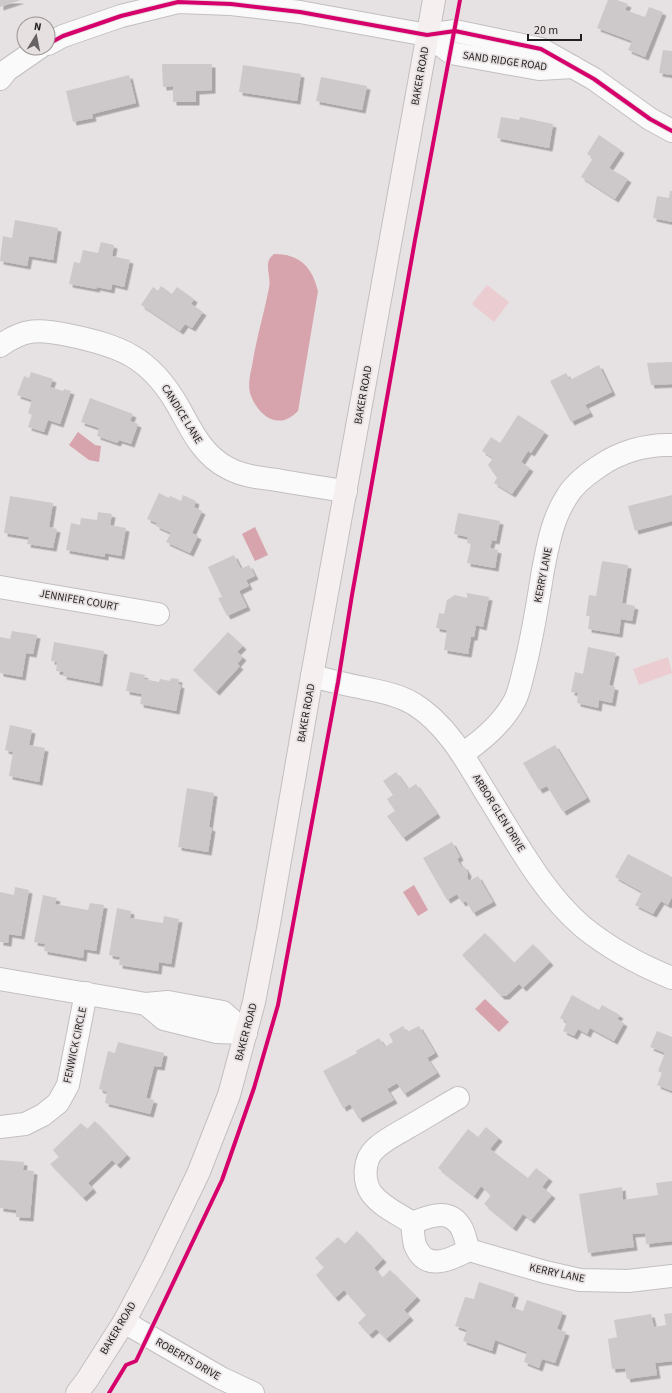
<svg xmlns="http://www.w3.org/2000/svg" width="672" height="1393" font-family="'Source Sans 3',sans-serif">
<defs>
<filter id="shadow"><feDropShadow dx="3.5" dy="3.5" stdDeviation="0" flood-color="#0004"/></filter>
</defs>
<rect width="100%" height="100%" fill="#e6e1e2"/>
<g fill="#ebccd1">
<path d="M487,285L509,302L494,322L472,304Z"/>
<path d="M668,657L672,673L639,685L633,669Z"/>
</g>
<g fill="#d7a3ac">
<path d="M274,254C300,254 312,267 318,291L298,411C290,419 282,423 271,419C261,415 253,403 250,393C248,385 250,374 252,366C256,339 264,314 269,288C272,276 262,263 274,254Z"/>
<path d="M78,432L95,445L101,446L99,462L89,460L69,445Z"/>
<path d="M255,527L268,555L255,561L242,534Z"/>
<path d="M414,885L428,910L418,916L403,892Z"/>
<path d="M485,999L509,1022L499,1032L475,1009Z"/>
</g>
<g fill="#cdc9ca" filter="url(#shadow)">
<path d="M0,0H21L0,7Z"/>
<path d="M608,0H617L628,4L625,10L645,17L649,7L663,12L645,57L628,50L632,41L597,28Z"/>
<path d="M663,50L672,51V75L659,73Z"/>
<path d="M162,64H212V90L196,91V102H173V86L163,87Z"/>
<path d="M243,65L301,74L297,101L239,92Z"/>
<path d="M129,75L136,103L92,114L93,118L73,122L66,91Z"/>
<path d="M321,77L367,86L362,110L316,101Z"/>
<path d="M501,117L519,120L520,117L553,124L549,148L497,138Z"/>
<path d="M599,135L621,150L609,168L628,179L615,199L581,177L593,158L587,154Z"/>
<path d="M670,191H672V222L653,218L657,196L669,198Z"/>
<path d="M15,220L58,228L53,260L29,256L27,266L0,261L3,236L12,238Z"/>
<path d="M101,242L114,245L112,256L130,260L124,287L112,284L111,290L97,287L96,289L69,284L74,262L80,263L83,250L98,253Z"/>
<path d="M161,286L172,294L177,287L194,299L191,304L203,312L192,328L185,324L180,331L141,305L153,287L158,291Z"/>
<path d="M672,362V384L651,385L647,363Z"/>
<path d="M599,365L612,392L585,405L590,413L571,422L550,381L566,373L570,380Z"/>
<path d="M31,372L53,379L50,387L63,391L64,389L71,391L60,424L48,420L44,432L28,427L32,415L28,413L32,400L17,395L24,376L29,378Z"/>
<path d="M90,398L133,414L130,421L138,424L131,444L119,440L117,443L97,436L99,428L81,422Z"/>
<path d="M518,415L545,432L531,453L528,451L521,462L530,468L512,494L494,483L497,478L488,465L493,458L482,451L491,437L500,443Z"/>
<path d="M159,493L169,498L170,496L181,501L183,495L196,501L194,507L202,511L192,533L198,536L190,553L166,542L171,533L156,526L157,523L147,519Z"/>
<path d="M672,495V521L635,531L628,506Z"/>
<path d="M10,496L53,503L49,527L57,529L53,548L27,544L29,537L4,533Z"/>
<path d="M98,512L112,514L110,525L126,528L121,556L105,553V557L66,550L71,523L80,525L81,518L97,520Z"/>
<path d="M458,513L500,521L496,541L492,540L490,548L498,550L495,568L467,563L471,544L467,543L468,537L454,534Z"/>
<path d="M234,555L241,569L249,565L255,576L246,580L249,586L239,591L247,607L227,616L218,598L222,597L208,567Z"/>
<path d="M602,561L628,565L622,603L635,606L632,621L621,619L619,634L588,629L590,616H586L589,595L596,596Z"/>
<path d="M467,593L489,597L483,627L476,625L474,637H471L468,654L444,650L447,630L436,628L439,613L444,614L447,600L455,595L467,598Z"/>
<path d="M12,631L37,635L33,654L26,653L22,677L0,673V637L10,639Z"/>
<path d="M228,632L243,646L237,652L243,657L237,664L240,666L216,692L193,670Z"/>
<path d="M54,642L104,651L99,683L63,676L64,672L56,671L57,662L51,661Z"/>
<path d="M588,647L616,653L609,685L615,687L612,703L599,700L598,708L577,703L578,693L571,692L575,672L583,674Z"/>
<path d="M130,672L145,675L144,679L159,682L160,679L170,681L171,678L179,679L178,684L181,685L176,711L140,704L142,694L126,691Z"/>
<path d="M10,725L32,730L29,745L45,748L39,782L9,776L13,752L5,750Z"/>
<path d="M555,745L587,798L563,812L547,786L539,790L523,763Z"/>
<path d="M396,772L408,789L416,784L437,814L403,838L387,816L395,811L387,799L393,795L383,781Z"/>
<path d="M187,788L214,793L209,827L212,828L208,852L178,847Z"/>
<path d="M452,842L460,857L457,859L461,866H464L468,873L467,877L469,881L478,876L493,902L473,913L466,901L462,903L457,894L447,900L423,858Z"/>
<path d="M628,854L672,877V897L668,905L661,901L653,914L635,905L642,892L615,877Z"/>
<path d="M15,887L29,890L21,936L9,934L8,943L0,942V892L14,895Z"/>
<path d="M43,895L57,898L55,904L88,910L90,903L104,905L96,951L84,949L83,958L44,951L45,944L34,942Z"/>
<path d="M117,908L131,911L130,918L163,923L164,916L179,919L171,964L159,962L158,971L119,965L120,957L109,955Z"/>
<path d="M485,933L514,963L533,944L550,962L523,988L519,984L506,996H501L462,955Z"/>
<path d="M572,995L599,1010L602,1005L620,1015L617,1019L624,1023L614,1041L590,1028L587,1034L578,1029L574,1036L563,1031L567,1022L560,1018Z"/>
<path d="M403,1026L407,1032L419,1026L435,1053L427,1058L437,1073L404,1094L397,1083L387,1089L394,1100L359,1119L350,1104L343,1108L323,1071L357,1053L356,1051L379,1038L385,1047L393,1042L389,1034Z"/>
<path d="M657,1031L672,1037V1091L657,1085L662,1073L658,1071L665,1053L650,1047Z"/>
<path d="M118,1042L164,1053L161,1067L154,1066L146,1098L154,1100L150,1114L105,1103L107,1092L99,1089L108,1051L115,1053Z"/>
<path d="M95,1121L127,1155L117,1165L112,1160L88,1183L93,1189L83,1198L50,1164L59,1157L53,1150L81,1123L87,1129Z"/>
<path d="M486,1127L499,1138L490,1149L528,1178L536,1168L549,1178L542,1187L552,1195L531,1220L523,1214L513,1228L484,1204L491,1195L481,1186L474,1196L438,1168L468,1129L478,1137Z"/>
<path d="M0,1160L24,1162L23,1170L34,1171L30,1218L16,1217V1210L0,1208Z"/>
<path d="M672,1181V1241L646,1244L645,1233L632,1234L634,1247L588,1253L579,1194L622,1187L623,1200L658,1195L656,1183Z"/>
<path d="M357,1231L383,1259L374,1268L382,1278L390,1270L417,1297L404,1310L410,1317L386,1339L376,1329L369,1335L358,1323L366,1315L344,1290L335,1298L316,1275L324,1267L315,1258L338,1237L345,1244Z"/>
<path d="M479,1282L515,1294L511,1307L523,1311L527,1300L563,1312L557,1329L566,1332L555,1363L542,1359L539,1368L524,1362L527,1352L495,1340L492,1351L463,1341L467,1330L455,1326L465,1297L474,1299Z"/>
<path d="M672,1313V1361L655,1363L657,1375L627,1379L625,1368L612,1369L608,1339L617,1337L614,1320L651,1314L654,1327L666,1325L664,1314Z"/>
</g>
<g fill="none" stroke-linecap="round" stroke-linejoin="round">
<g stroke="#c3bfc0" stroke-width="24">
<g id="minor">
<path d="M427,35L451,53L539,69L573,67"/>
<path d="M48,44L63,36L121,16L178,2L231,4L300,12L427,35L455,31L541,49L594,79L650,119L672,131"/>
<path d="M0,79L7,70L39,48"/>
<path d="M0,346C24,328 40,329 68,335C121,346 150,357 178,406C191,429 202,455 228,468C242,476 261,478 277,480C300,484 323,488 346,491"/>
<path d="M0,587L158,614"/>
<path d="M312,676C328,680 343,684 359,687C378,691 397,694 414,704C446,724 465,758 484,790C514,837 540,890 583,927C610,949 640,965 672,978"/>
<path d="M462,754C483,740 503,723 515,700C520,690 522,677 525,666C533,634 538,602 543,570C548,545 552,520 566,498C573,485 586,475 598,467C619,452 646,444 672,445"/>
<path d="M0,979L146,1004L168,1002L223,1012L246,1033"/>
<path d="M146,1004L164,1019L217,1032L246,1033"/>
<path d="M458,1098C440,1108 423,1119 405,1129C395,1135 383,1141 375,1149C363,1160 363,1182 372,1194C382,1207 399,1214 412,1223C413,1229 413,1238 415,1245C426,1272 450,1260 469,1250L545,1272L580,1280L628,1281L672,1276"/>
<path d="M0,1127L25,1124L43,1115L58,1103L68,1085L86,993"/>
<path d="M412,1223C430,1216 450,1207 462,1229C465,1235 466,1243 469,1250"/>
<path d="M124,1322L221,1378L253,1393"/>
</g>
</g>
<g stroke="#c2bfc0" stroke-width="24">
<path id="major" d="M77,1393L87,1380L124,1322L152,1269L198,1174L229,1095L254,1002L268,929L312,676L434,0"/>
</g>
<use href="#minor" stroke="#fbfafb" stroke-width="22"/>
<use href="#major" stroke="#f5eff0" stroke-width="22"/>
<g stroke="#e7e0e1" stroke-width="6">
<g id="cycleway">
<path d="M48,44L63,36L121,16L178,2L231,4L300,12L427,35L455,31L541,49L594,79L650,119L672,131"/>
<path d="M109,1393L126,1365L136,1361L222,1180L254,1088L278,1005L338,682L352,595L415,240L460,0"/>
</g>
</g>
<use href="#cycleway" stroke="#d6006c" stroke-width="4"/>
</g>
<g text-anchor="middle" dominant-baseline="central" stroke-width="3.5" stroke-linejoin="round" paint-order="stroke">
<g font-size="11" fill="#221f20" stroke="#e7e0e1">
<text transform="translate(505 61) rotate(8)">SAND RIDGE ROAD</text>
<text transform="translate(420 76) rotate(-80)">BAKER ROAD</text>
<text transform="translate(363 395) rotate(-80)">BAKER ROAD</text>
<text transform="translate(182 414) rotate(58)">CANDICE LANE</text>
<text transform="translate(543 575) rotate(-79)">KERRY LANE</text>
<text transform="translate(79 600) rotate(10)">JENNIFER COURT</text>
<text transform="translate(306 713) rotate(-80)">BAKER ROAD</text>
<text transform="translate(499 813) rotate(58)">ARBOR GLEN DRIVE</text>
<text transform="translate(246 1032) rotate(-75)">BAKER ROAD</text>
<text transform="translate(75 1045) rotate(-78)">FENWICK CIRCLE</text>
<text transform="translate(557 1273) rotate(12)">KERRY LANE</text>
<text transform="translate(118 1328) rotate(-59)">BAKER ROAD</text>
<text transform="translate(188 1359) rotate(30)">ROBERTS DRIVE</text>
</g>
</g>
<g transform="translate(36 36) rotate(10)"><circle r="19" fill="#e7e0e1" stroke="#989394"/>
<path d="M0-3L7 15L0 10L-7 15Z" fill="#676364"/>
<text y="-6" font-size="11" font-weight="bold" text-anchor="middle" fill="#221f20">N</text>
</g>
<path d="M528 34v6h53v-6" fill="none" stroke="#221f20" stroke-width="2"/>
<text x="534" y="34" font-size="12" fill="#221f20" stroke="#e7e0e1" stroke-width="3" paint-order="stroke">20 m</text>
</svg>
